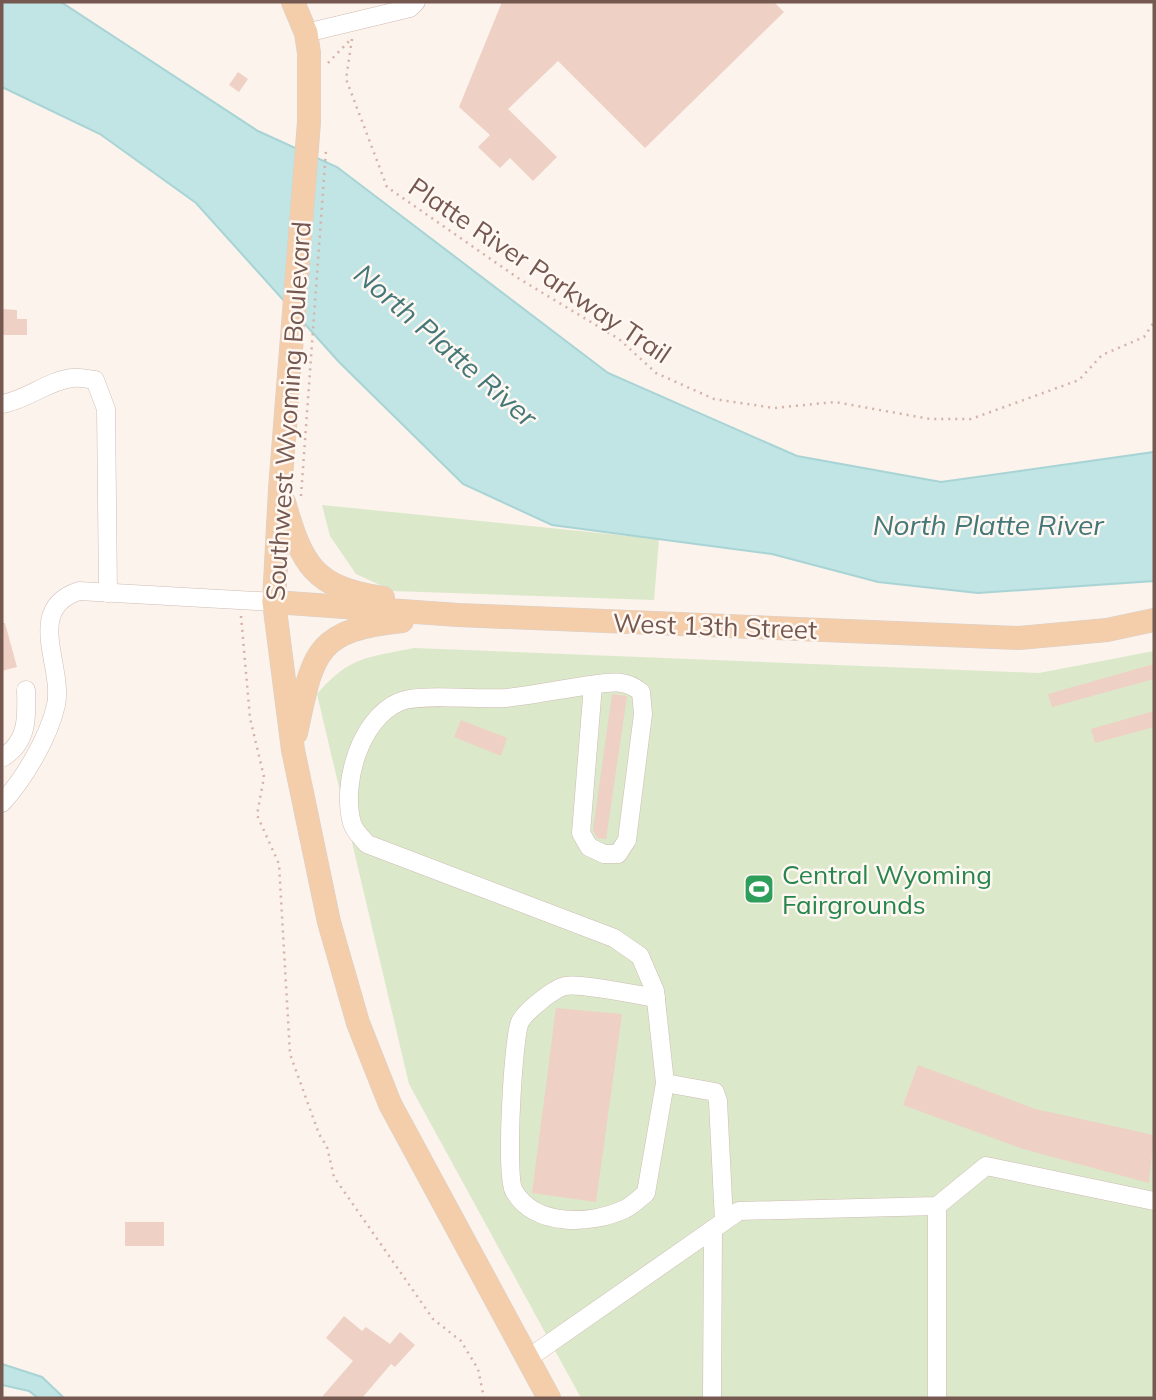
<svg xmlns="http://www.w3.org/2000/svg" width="1156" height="1400" font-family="Mulish,sans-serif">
<rect width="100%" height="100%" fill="#fbf3ec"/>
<g fill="#dbe8ca">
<path d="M322,505L659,539L654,600L393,591L356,574L330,536Z"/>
<path d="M414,648L1039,673L1154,651V1398H581L409,1084L317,694C350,656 366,658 414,648Z"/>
</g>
<g fill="#c1e4e4" stroke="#a8d4d5" stroke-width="2">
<path d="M2,2H61L258,131L337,167L608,373L797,456L941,482L1154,452V581L978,593L878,582L772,554L552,525L463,484L339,362L196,203L100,134L2,87Z"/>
<path d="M2,1364L42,1377L64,1398H38L29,1391L2,1385Z"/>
</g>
<g fill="#efd0c5">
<path d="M502,2H774L784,12L645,148L558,61L508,109L557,157L533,181L510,158L500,168L478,147L490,135L459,107Z"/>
<path d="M238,72L248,79L239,92L229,85Z"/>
<path d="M2,309L17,310V319H27V335H2Z"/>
<path d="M2,623H5L17,667L2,671Z"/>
<path d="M1154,664V679L1052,707L1048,694Z"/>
<path d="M612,694L627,696L606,839L597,838L593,830Z"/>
<path d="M1154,711V727L1095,743L1091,729Z"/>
<path d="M461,720L507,738L501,756L454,737Z"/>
<path d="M556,1008L622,1014L596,1202L532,1193Z"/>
<path d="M918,1065L1035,1109L1154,1135L1149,1183L1023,1149L903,1105Z"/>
<rect x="125" y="1222" width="39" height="24"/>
<path d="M344,1316L362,1331L366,1327L390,1344L400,1332L415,1345L395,1367L391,1364L362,1398H321L353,1361L326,1338Z"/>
</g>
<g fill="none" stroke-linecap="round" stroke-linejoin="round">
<g stroke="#cfbcb4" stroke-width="19">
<g id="minor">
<path d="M306,33L410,8L416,2"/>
<path d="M2,404C27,400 47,381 72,378C79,377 88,379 95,380L106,409L108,593"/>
<path d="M593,685L581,833L589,847L604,854H618L627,840L643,714L641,692C625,679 610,682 590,685C562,689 534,695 506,698C482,700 417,693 399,702C360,719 341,784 352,823C354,831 362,838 367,844L614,938L640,956L655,991L665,1083L715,1092L718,1101L724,1221"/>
<path d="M2,758C28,742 27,718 26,690"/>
<path d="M2,803C24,779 49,737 56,705C64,666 24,609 79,591L274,602"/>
<path d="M656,998C638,995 580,983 566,986C555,987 525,1012 520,1022C513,1037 505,1177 514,1191C535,1227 591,1225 625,1209C633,1205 640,1198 646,1193L665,1083"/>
<path d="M937,1206V1398"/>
<path d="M527,1359L739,1211L937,1206L986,1166L1154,1201"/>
<path d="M712,1398L713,1229"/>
</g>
</g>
<g stroke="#d8d0ce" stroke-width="24">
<g id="major">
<path d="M293,2L306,33L309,53V122L280,489L274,602L293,750L329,922L358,1023L390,1104L549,1398"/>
<path d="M284,502C302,565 314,588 383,598"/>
<path d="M274,602L458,615L1019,638L1107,630L1154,620"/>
<path d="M296,733C313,655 313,630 402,621"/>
</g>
</g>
<g stroke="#d4b3a8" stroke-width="2.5" stroke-dasharray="2 5" stroke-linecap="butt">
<path d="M352,39L346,79L387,187L518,278L619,339L656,373L714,399L774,408L835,402L930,419H971L1079,380L1102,355L1144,337L1154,322"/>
<path d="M328,63L352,38"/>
<path d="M301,496L326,150"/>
<path d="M241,616L250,718L264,777L257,815L279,864L290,1054L319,1134L327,1147L334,1177L433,1319L461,1341L478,1369L484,1398"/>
</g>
<use href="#minor" stroke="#fff" stroke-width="18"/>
<use href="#major" stroke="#f4ceaa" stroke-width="23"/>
</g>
<defs>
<g id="stadium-square" transform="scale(1.575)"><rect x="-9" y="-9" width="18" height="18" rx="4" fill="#2e9e5b" stroke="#fef7f2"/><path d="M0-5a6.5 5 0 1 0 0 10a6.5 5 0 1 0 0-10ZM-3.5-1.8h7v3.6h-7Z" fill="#fff"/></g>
</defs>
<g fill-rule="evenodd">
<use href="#stadium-square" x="759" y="889"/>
</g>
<g text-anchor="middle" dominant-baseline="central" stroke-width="5" stroke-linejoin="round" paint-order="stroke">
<g font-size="26" fill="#755850" stroke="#fef7f2">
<text transform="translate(540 270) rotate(34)">Platte River Parkway Trail</text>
<text transform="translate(288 411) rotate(-86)">Southwest Wyoming Boulevard</text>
<text transform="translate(715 626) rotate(2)">West 13th Street</text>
</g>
<g font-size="26" fill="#27864d" stroke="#fef7f2" text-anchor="start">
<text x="782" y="874">Central Wyoming<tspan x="782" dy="30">Fairgrounds</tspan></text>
</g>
<g font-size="28" font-style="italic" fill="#447778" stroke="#fef7f2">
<text transform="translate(446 345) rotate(41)">North Platte River</text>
<text x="988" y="524">North Platte River</text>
</g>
</g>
<rect width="1156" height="1400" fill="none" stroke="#755850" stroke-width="7"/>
</svg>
